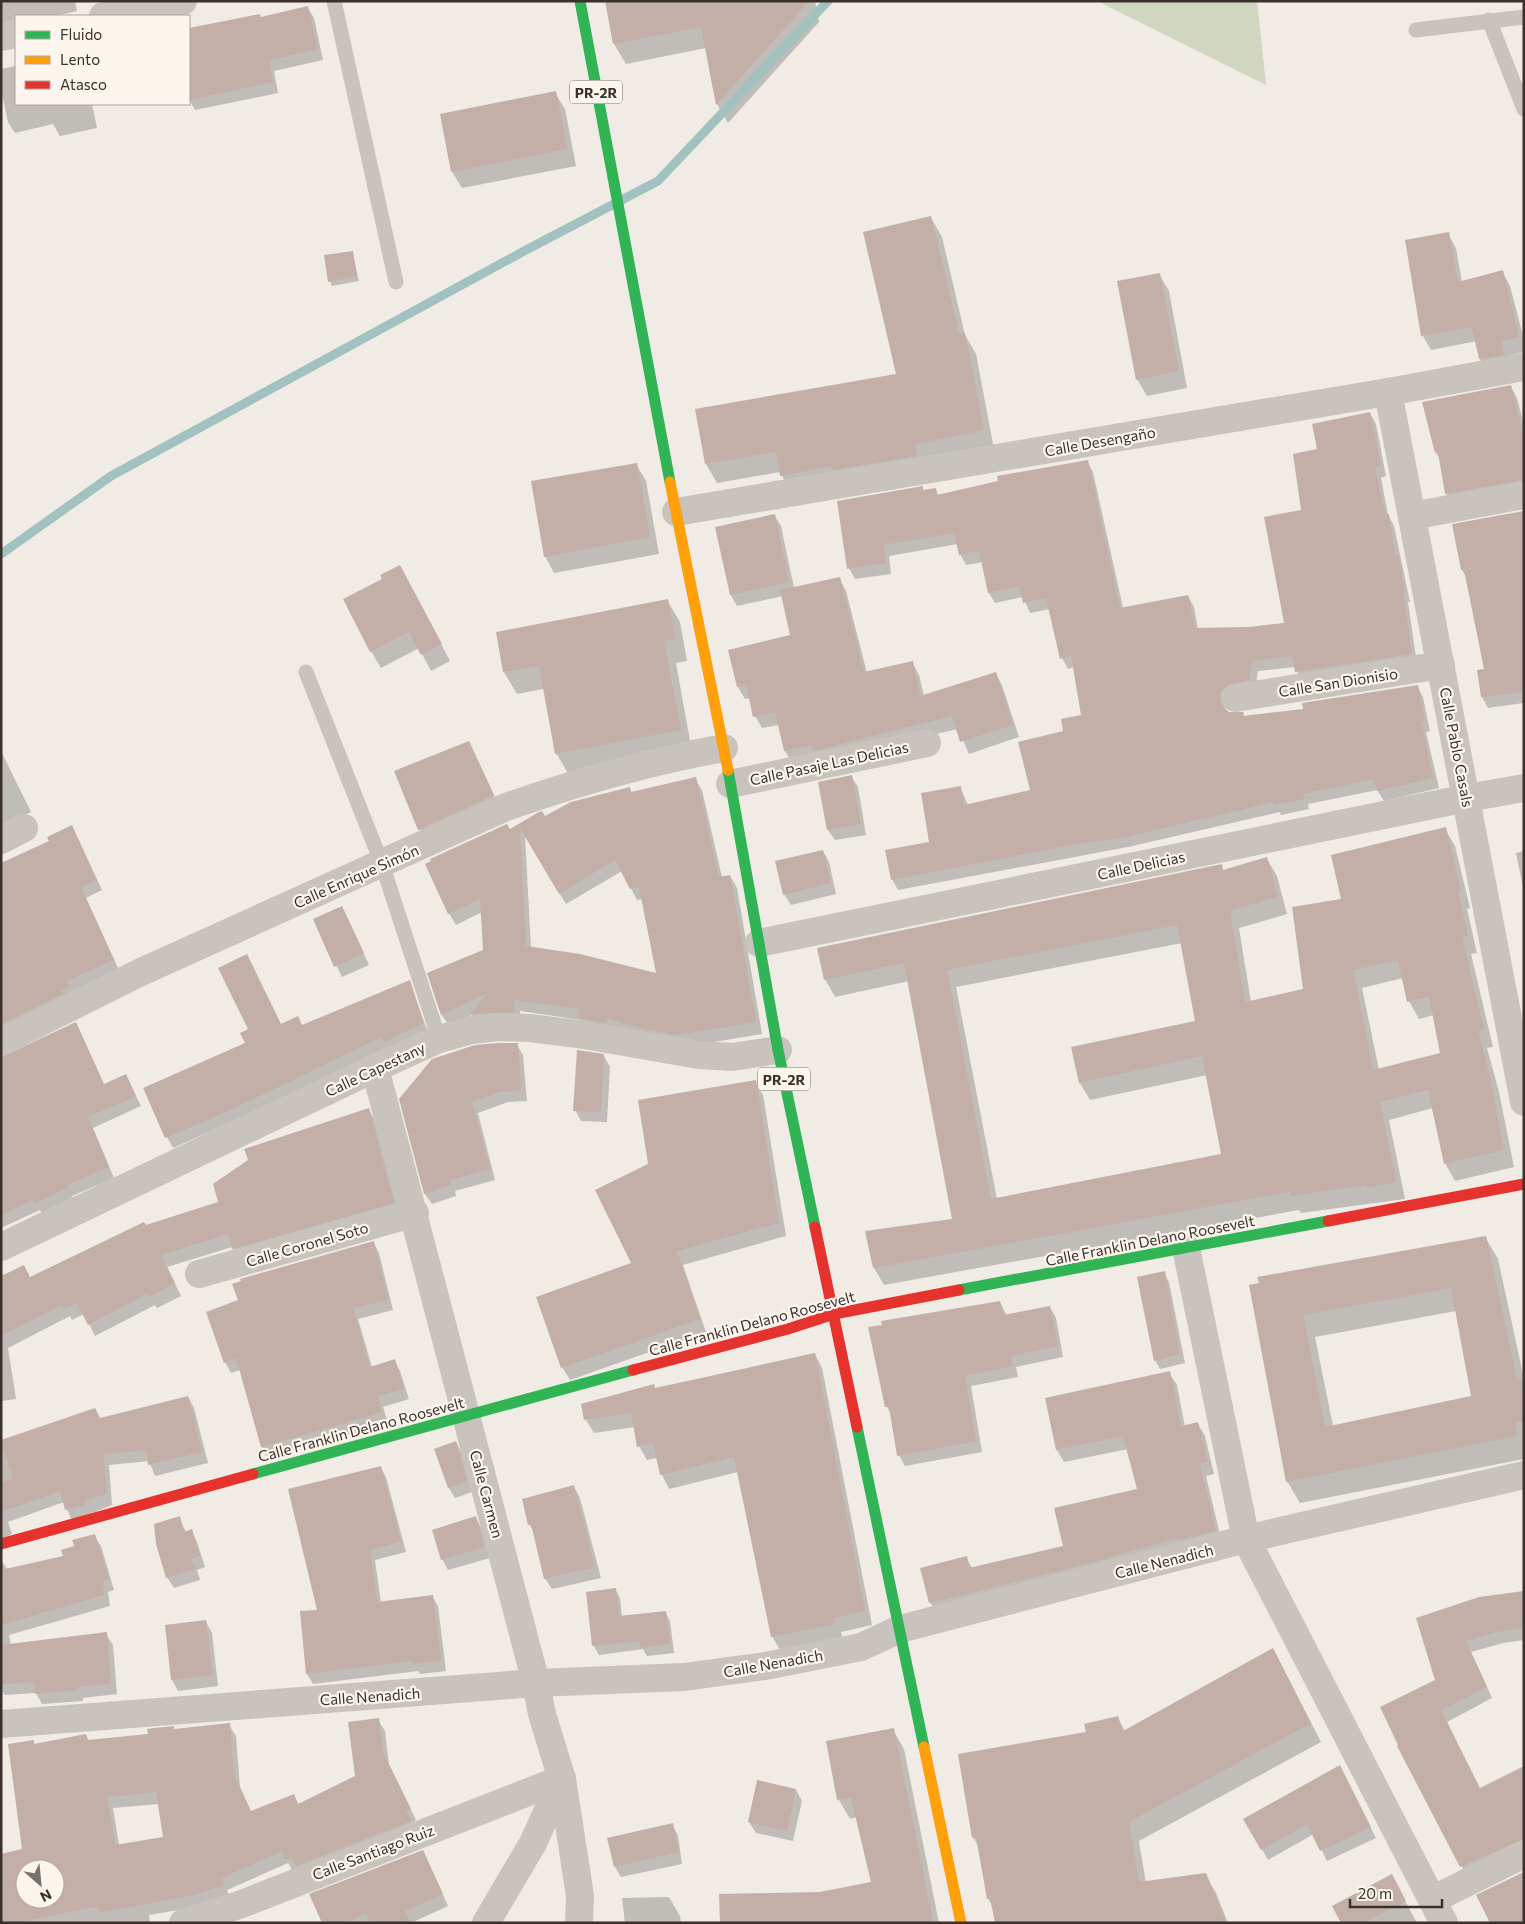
<svg xmlns="http://www.w3.org/2000/svg" width="1525" height="1924" font-family="Commissioner,sans-serif">
<rect width="100%" height="100%" fill="#f0ebe5"/>
<path fill="#d1d6bf" d="M1097,1H1257L1266,85Z"/>
<g fill="#0003" fill-rule="evenodd">
<path d="M1,1H75L77,11L55,16H16V20L1,23Z"/>
<path d="M606,1H815L819,22L728,123L717,104L706,48L626,64L614,44Z"/>
<path d="M308,8L314,18L323,60L274,71L278,93L195,110L189,99V30L260,16L261,18Z"/>
<path d="M16,66V104H92L97,128L60,136L53,124L15,133L8,122L1,89V69Z"/>
<path d="M555,93L565,109L576,166L462,188L452,172Z"/>
<path d="M931,218L942,237L965,335L976,354L994,449L792,494L780,472L717,483L706,464L897,375Z"/>
<path d="M1448,234L1456,248L1462,282L1502,271L1510,286L1524,340V352L1508,356L1511,369L1488,373L1480,359L1477,341L1431,350L1423,336Z"/>
<path d="M352,252L359,281L332,286L330,281Z"/>
<path d="M1159,274L1169,291L1187,388L1147,396L1137,379Z"/>
<path d="M1511,387L1517,398L1524,425V491L1453,505L1446,493L1441,461L1436,453Z"/>
<path d="M1370,413L1376,424L1386,476L1381,478L1388,515L1394,526L1410,602H1408L1417,664L1303,683L1295,667L1258,671L1255,690L1226,704L1225,711L1229,714H1243L1245,717L1305,710L1417,686L1423,697L1430,731L1426,732L1439,788L1384,801L1377,790L1308,804L1309,809L1281,815L1280,812L1128,847L898,890L892,879L931,843L960,787L968,805L1031,791L1065,732L1083,716L1074,667L1068,669L1062,658L1050,609L1030,613L1023,597L995,603L989,593L983,562L966,565L960,554L958,544L889,556L891,574L855,579L849,568L922,488L924,491L935,489L939,496L1087,461L1093,472L1123,608L1188,596L1194,607L1198,629L1249,628L1286,624L1303,511L1319,450Z"/>
<path d="M636,464L646,481L659,554L554,573L545,556Z"/>
<path d="M1524,512V703L1488,708L1482,697L1485,670L1467,579L1462,570Z"/>
<path d="M774,515L781,526L794,588L839,578L846,591L867,673L912,662L919,675L924,696L995,673L1002,685L1019,737L969,754L958,729L852,753L792,763L785,751L779,725L762,728L755,716L750,698L745,699L738,687L792,636L783,596L737,606L731,595L716,528Z"/>
<path d="M409,583L450,661L431,671L419,648L381,668L371,651Z"/>
<path d="M667,600L680,622L687,661L676,663L692,752L569,775L556,753L544,689L517,694L504,672Z"/>
<path d="M469,742L499,806L425,840L419,829Z"/>
<path d="M1,751L31,812L1,827Z"/>
<path d="M851,776L858,787L866,835L835,840L828,830Z"/>
<path d="M695,779L702,790L722,877L730,876L737,888L762,1034L684,1047L586,1030L581,1020L520,1011L521,1023L478,1026L472,1015L449,1026L442,1015L429,974L484,951L482,912L456,925L449,913L510,831L629,788L632,793ZM525,836L566,904L622,871L637,900L642,899L657,974L531,948Z"/>
<path d="M72,827L102,890L86,898L119,970L1,1038V865L51,841Z"/>
<path d="M1445,829L1455,846L1470,908L1467,909L1477,953L1471,954L1493,1047L1487,1048L1499,1092L1514,1167L1455,1181L1445,1163L1433,1108L1389,1120L1405,1199L1301,1213L1299,1210L884,1285L874,1268L953,1220L909,981L835,997L825,979L1221,866L1224,871L1267,859L1277,876L1287,914L1239,928L1251,1002L1304,990L1343,900ZM1182,943L1197,1021L1080,1083L1090,1100L1207,1075L1222,1155L997,1199L956,987ZM1403,978L1409,1001L1419,1019L1434,1015L1442,1054L1379,1070L1362,988Z"/>
<path d="M823,851L829,862L836,894L791,905L784,894Z"/>
<path d="M1524,851V892L1516,853Z"/>
<path d="M342,907L369,965L342,977L314,920Z"/>
<path d="M408,983L429,1034L173,1148L167,1137L247,1044L281,1025L303,1026Z"/>
<path d="M517,1045L523,1055L527,1101L508,1102L478,1113L495,1180L455,1191L456,1196L432,1204L425,1194L401,1099Z"/>
<path d="M604,1056L610,1067L607,1122L581,1121L575,1110Z"/>
<path d="M1,1059L104,1085L126,1076L141,1106L93,1128L114,1178L72,1196L73,1199L42,1213L40,1210L1,1228Z"/>
<path d="M755,1082L763,1095L786,1236L683,1265L706,1332L570,1380L562,1367L633,1264L649,1165Z"/>
<path d="M369,1110L376,1122L400,1214L240,1260L232,1247L167,1267L181,1296L157,1308L155,1305L95,1336L84,1314L72,1320L70,1316L8,1348L16,1399L1,1401V1278H30L145,1227L220,1203Z"/>
<path d="M1485,1237L1498,1259L1524,1379V1459L1300,1503L1287,1481L1251,1286ZM1456,1311L1472,1397L1333,1426L1315,1337Z"/>
<path d="M373,1242L379,1253L393,1310L358,1319L372,1367L394,1360L400,1371L409,1399L383,1407L388,1423L268,1458L262,1447L240,1370L231,1373L225,1362L240,1301Z"/>
<path d="M1164,1273L1169,1282L1185,1363L1160,1369L1155,1360Z"/>
<path d="M1000,1302L1007,1316L1050,1307L1056,1318L1063,1357L1016,1367L1018,1377L971,1386L982,1452L905,1466L899,1455L892,1416L887,1407Z"/>
<path d="M815,1354L822,1368L872,1625L841,1632L842,1637L780,1650L772,1636L738,1472L669,1489L662,1475L657,1458L647,1460L639,1446L635,1427L594,1433L586,1420Z"/>
<path d="M1169,1373L1177,1385L1185,1427L1198,1424L1205,1436L1214,1474L1206,1476L1222,1543L938,1615L930,1602L966,1557L972,1568L1064,1547L1138,1490L1128,1449L1064,1462L1057,1450Z"/>
<path d="M188,1397L194,1408L208,1463L155,1476L149,1461L109,1465L112,1505L72,1521L64,1502L8,1522L12,1534L1,1541V1442L94,1409L100,1420Z"/>
<path d="M456,1442L462,1453L472,1492L455,1498L449,1488Z"/>
<path d="M380,1467L386,1477L406,1552L375,1560L381,1603L432,1596L438,1606L446,1671L420,1674L418,1671L313,1684L307,1674L301,1613L319,1611Z"/>
<path d="M574,1487L580,1498L601,1578L552,1589L545,1578L535,1534L529,1524Z"/>
<path d="M179,1518L186,1532L191,1531L197,1542L205,1567L197,1570L200,1580L174,1588L167,1577Z"/>
<path d="M476,1518L482,1529L490,1558L448,1570L442,1559Z"/>
<path d="M94,1536L101,1546L114,1590L108,1592L110,1606L9,1635L11,1645L106,1634L113,1645L117,1694L83,1698V1701L42,1704L36,1693L5,1695L1,1689V1560L8,1570L64,1557Z"/>
<path d="M615,1589L620,1598L622,1617L665,1612L670,1621L674,1653L647,1656L643,1649L599,1655L594,1646L587,1593Z"/>
<path d="M1524,1592V1640L1503,1643L1471,1652L1492,1698L1447,1722L1480,1790L1524,1767V1851L1468,1878L1419,1786L1437,1681L1418,1619Z"/>
<path d="M206,1622L212,1633L218,1686L178,1691L172,1680Z"/>
<path d="M1273,1649L1321,1742L1139,1841L1146,1883L1205,1874L1216,1893L1228,1923H996L994,1908L988,1899L978,1846L973,1837L1087,1733L1117,1717L1125,1731Z"/>
<path d="M378,1720L385,1731L389,1765L416,1820L411,1823L416,1833L292,1870L288,1863L227,1890L229,1896L201,1906L149,1915L150,1923H1L25,1878V1899H55V1869H49L86,1735L89,1741L229,1725L236,1736L240,1787L251,1812L294,1796L299,1805L356,1776ZM159,1804L164,1838L119,1845L113,1808Z"/>
<path d="M893,1730L904,1749L939,1923H721L820,1893L872,1883L857,1817L850,1819L839,1800Z"/>
<path d="M1345,1777L1376,1838L1327,1861L1314,1834L1268,1860L1245,1819Z"/>
<path d="M796,1790L802,1801L793,1841L756,1833L749,1822Z"/>
<path d="M672,1825L678,1835L682,1864L621,1877L615,1867Z"/>
<path d="M423,1851L448,1906L411,1923H324Z"/>
<path d="M1398,1888L1417,1923H1342Z"/>
<path d="M669,1897L680,1916L681,1923H625L622,1898Z"/>
</g>
<g fill="none" stroke-linecap="round" stroke-linejoin="round">
<path stroke="#a1c2c1" stroke-width="9" d="M1,554L111,476L526,250L658,181L828,1"/>
</g>
<g fill="#c3afa7" fill-rule="evenodd">
<path d="M605,1H809L716,105L701,27L613,44Z"/>
<path d="M308,6L318,49L269,60L273,82L189,100V28L260,14L261,17Z"/>
<path d="M556,91L567,149L451,172L440,114Z"/>
<path d="M931,216L959,334L965,333L984,430L915,444L917,456L833,470L832,466L780,476L776,452L705,464L695,409L896,374L863,232Z"/>
<path d="M1449,232L1458,282L1503,270L1519,337L1501,341L1504,355L1479,359L1472,327L1421,336L1405,240Z"/>
<path d="M353,251L357,276L328,282L324,255Z"/>
<path d="M1160,273L1179,371L1136,380L1117,281Z"/>
<path d="M1511,385L1524,437V480L1445,494L1438,452L1435,453L1422,402Z"/>
<path d="M1370,412L1381,466L1375,467L1385,514H1389L1395,555L1398,554L1405,591L1403,592L1412,654L1295,672L1292,656L1252,661L1249,680L1226,686L1220,693V701L1223,707L1229,712H1244L1243,716L1303,709L1302,703L1418,685L1425,721H1421L1433,778L1377,791L1374,779L1303,794L1304,799L1274,805L1273,802L1122,838L1082,843L891,880L885,850L929,842L921,793L961,786L964,805L1030,790L1018,742L1063,731L1061,719L1081,715L1071,656L1060,659L1046,598L1023,603L1019,586L988,593L979,551L959,555L954,533L883,545L886,563L847,569L837,501L923,486V490L936,488L937,495L998,481L997,476L1088,460L1120,608L1188,595L1195,628L1249,627L1284,623L1264,517L1301,510L1293,454L1317,449L1312,424Z"/>
<path d="M637,463L650,537L544,557L531,481Z"/>
<path d="M1524,511V692L1481,697L1477,670L1484,669L1464,570H1461L1452,524Z"/>
<path d="M775,514L789,582L730,595L715,527Z"/>
<path d="M400,565L442,644L421,655L409,632L370,652L343,599L382,579L380,575Z"/>
<path d="M840,577L864,672L913,661L920,696L996,672L1013,725L960,742L952,716L813,751L812,745L784,751L775,712L753,717L746,685L737,687L728,650L790,635L780,590Z"/>
<path d="M668,599L675,639L664,641L681,730L555,754L539,666L503,672L496,632Z"/>
<path d="M469,741L494,795L418,830L394,771Z"/>
<path d="M852,775L861,824L827,830L818,782Z"/>
<path d="M696,777L719,877L730,875L756,1022L677,1035L649,1030L606,1018V1023L578,1018L579,1009L514,1000L515,1012L470,1014L488,993L441,1015L427,973L483,950L480,899L448,914L425,864L431,861L430,859L507,824L510,829L539,812L542,811L545,816L571,802L630,787L631,792ZM520,828L559,894L615,860L630,889L639,887L656,973L580,954L526,946Z"/>
<path d="M72,825L97,880L81,887L114,960L66,981L69,987L61,991L63,994L1,1024V863L49,841L47,837Z"/>
<path d="M1446,827L1461,891H1458L1468,936L1462,937L1484,1029L1478,1031L1489,1073L1504,1150L1444,1164L1428,1090L1380,1102L1396,1182L1367,1188L1366,1185L1290,1196L1289,1192L873,1268L865,1231L952,1219L904,963L824,980L817,948L1222,864L1223,870L1267,857L1278,896L1230,911L1245,1002L1303,989L1292,907L1341,899L1331,855ZM1177,925L1195,1021L1071,1047L1079,1083L1202,1056L1221,1154L991,1199L947,970ZM1398,960L1407,1002L1429,997L1440,1053L1373,1070L1353,970Z"/>
<path d="M823,850L831,883L783,895L775,861Z"/>
<path d="M342,906L364,953L334,967L313,919Z"/>
<path d="M247,954L281,1024L298,1016L302,1025L410,980L424,1023L384,1042L381,1037L231,1110L165,1138L143,1088L245,1043L240,1033L248,1029L218,968Z"/>
<path d="M76,1022L104,1084L126,1074L136,1096L88,1117L109,1167L67,1185L68,1188L35,1203L33,1200L1,1215V1057Z"/>
<path d="M499,1043H518L521,1090L501,1092L472,1102L490,1169L450,1180L451,1185L424,1194L399,1099L432,1059L475,1045Z"/>
<path d="M577,1050L604,1054L601,1112L573,1111Z"/>
<path d="M756,1080L779,1223L677,1251L700,1319L561,1368L536,1297L631,1263L595,1190L648,1164L638,1100Z"/>
<path d="M369,1108L394,1203L232,1249L228,1234L161,1255L175,1283L149,1297L147,1294L88,1325L77,1303L64,1309L62,1305L1,1336V1276L24,1265L30,1277L144,1222L146,1225L218,1202L213,1184L248,1160L244,1149Z"/>
<path d="M1486,1236L1517,1380L1524,1378V1421L1515,1423L1517,1436L1286,1482L1249,1285L1259,1283L1257,1277ZM1451,1288L1471,1396L1325,1427L1303,1315Z"/>
<path d="M374,1241L388,1300L353,1308L370,1367L395,1359L404,1389L378,1396L382,1412L261,1447L236,1358L224,1363L206,1312L238,1300L232,1284L241,1281L240,1279Z"/>
<path d="M1165,1271L1180,1354L1154,1361L1137,1277Z"/>
<path d="M1000,1301L1003,1315L1050,1306L1058,1346L1011,1356L1013,1366L965,1376L976,1441L897,1456L889,1407H885L868,1327L882,1325L881,1321Z"/>
<path d="M815,1353L865,1611L834,1618L835,1624L771,1637L734,1457L660,1475L653,1443L637,1447L631,1413L584,1420L581,1404L654,1384L655,1388Z"/>
<path d="M1170,1371L1181,1426L1198,1422L1208,1462L1200,1464L1216,1531L1178,1540L1177,1538L1075,1567L929,1603L920,1568L967,1556L969,1568L1063,1546L1054,1508L1137,1489L1123,1436L1056,1450L1045,1398Z"/>
<path d="M188,1396L202,1452L148,1465L146,1450L103,1454L107,1494L84,1500L86,1504L65,1510L60,1491L1,1512V1483L13,1479L1,1440L95,1408L100,1418Z"/>
<path d="M456,1441L467,1481L448,1488L434,1449Z"/>
<path d="M381,1466L401,1541L370,1550L377,1602L433,1595L441,1661L413,1664L412,1661L306,1674L300,1611L317,1610L288,1489Z"/>
<path d="M574,1485L595,1567L544,1579L531,1524L528,1525L522,1499Z"/>
<path d="M180,1516L184,1532L192,1529L200,1556L191,1559L195,1569L166,1578L156,1544L154,1524Z"/>
<path d="M476,1516L484,1547L441,1560L432,1530Z"/>
<path d="M95,1534L109,1579L103,1581L104,1595L1,1625V1570L63,1556L61,1550L74,1546L72,1540Z"/>
<path d="M616,1588L619,1616L666,1611L670,1644L640,1648V1641L592,1646L586,1592Z"/>
<path d="M1524,1591V1628L1496,1632L1466,1641L1487,1687L1441,1710L1480,1788L1524,1766V1839L1460,1867L1397,1746L1398,1745L1380,1707L1435,1680L1416,1618L1479,1597Z"/>
<path d="M206,1620L213,1675L171,1680L165,1625Z"/>
<path d="M107,1632L111,1684L78,1687V1690L35,1694L34,1682L1,1684V1645Z"/>
<path d="M1273,1648L1311,1723L1129,1822L1139,1882L1206,1873L1226,1923H995L990,1898L987,1899L976,1837L972,1838L958,1754L1086,1732L1084,1724L1118,1716L1123,1731Z"/>
<path d="M379,1718L383,1752L411,1809L406,1811L411,1821L296,1866L292,1857L285,1860L282,1851L222,1878L224,1885L194,1895L99,1913L98,1906L17,1923H1V1854L22,1849L8,1744L34,1740V1744L86,1734L88,1740L148,1734L147,1729L154,1728L174,1726V1729L230,1723L234,1775L251,1811L294,1794L298,1804L355,1776L348,1722ZM156,1792L163,1837L115,1845L107,1797ZM25,1869H55V1899H25Z"/>
<path d="M894,1728L933,1923H720L719,1894L820,1892L871,1882L851,1798L837,1800L826,1741Z"/>
<path d="M1340,1765L1371,1827L1320,1851L1307,1824L1261,1850L1243,1819Z"/>
<path d="M757,1780L796,1789L787,1831L748,1822Z"/>
<path d="M673,1823L679,1852L614,1867L607,1838Z"/>
<path d="M423,1850L443,1894L405,1911L410,1923H371L366,1913L345,1923H322L309,1894Z"/>
<path d="M1524,1872V1923H1490L1476,1895Z"/>
<path d="M1392,1874L1406,1901L1364,1923H1341L1332,1906Z"/>
</g>
<g fill="none" stroke-linecap="round" stroke-linejoin="round">
<g stroke="#c9c3be" stroke-width="15">
<path d="M334,1L396,282"/>
<path d="M1489,20L1524,109"/>
<path d="M1416,30L1524,17"/>
<path d="M306,672L382,864L439,1039"/>
</g>
<g stroke="#c9c3be" stroke-width="28">
<path d="M103,16L183,1"/>
<path d="M1,37L16,34"/>
<path d="M1388,392L1524,1102"/>
<path d="M676,512L1388,392L1524,367"/>
<path d="M1412,516L1524,495"/>
<path d="M1235,698L1441,665"/>
<path d="M730,784L927,743"/>
<path d="M1,840L24,828"/>
<path d="M759,943L1467,798L1524,788"/>
<path d="M1,1042L141,972L506,807C578,782 650,761 724,748"/>
<path d="M375,1068L536,1683L542,1714L562,1779L580,1896L579,1923"/>
<path d="M1,1247L375,1068L439,1039L472,1030L498,1027L530,1028L578,1034L699,1055L732,1057L778,1050"/>
<path d="M1186,1248L1246,1539L1444,1923"/>
<path d="M199,1274L415,1213"/>
<path d="M1,1724L536,1683L684,1677L765,1666L861,1647L900,1629L1246,1539L1524,1475"/>
<path d="M1432,1900L1524,1854"/>
<path d="M183,1923L239,1905L562,1779"/>
<path d="M486,1923L533,1843L562,1779"/>
</g>
<g stroke="#30b455" stroke-width="11">
<path d="M580,1L670,482"/>
<path d="M728,770L778,1050L815,1227"/>
<path d="M959,1290L1328,1221"/>
<path d="M857,1427L924,1747"/>
<path d="M253,1474L633,1370"/>
</g>
<g stroke="#ff9f0a" stroke-width="11">
<path d="M670,482L728,770"/>
<path d="M924,1747L961,1923"/>
</g>
<g stroke="#e5322d" stroke-width="11">
<path d="M1328,1221L1524,1184"/>
<path d="M815,1227L857,1427"/>
<path d="M633,1370L788,1329L834,1314L959,1290"/>
<path d="M1,1544L253,1474"/>
</g>
</g>
<g text-anchor="middle" dominant-baseline="central" stroke-width="4.5" stroke-linejoin="round" paint-order="stroke">
<g fill="#fbf5ee" stroke="#756b66" stroke-width="1">
<rect x="570" y="80.5" width="52" height="23" rx="4"/>
<rect x="758" y="1067.5" width="52" height="23" rx="4"/>
</g>
<g font-size="14" font-weight="bold" fill="#3b302b">
<text x="596" y="92">PR-2R</text>
<text x="784" y="1079">PR-2R</text>
</g>
<g font-size="15" fill="#3b302b" stroke="#fbf5ee">
<text transform="translate(1100 441) rotate(-10)">Calle Desengaño</text>
<text transform="translate(1338 682) rotate(-9)">Calle San Dionisio</text>
<text transform="translate(1457 747) rotate(79)">Calle Pablo Casals</text>
<text transform="translate(829 763) rotate(-12)">Calle Pasaje Las Delicias</text>
<text transform="translate(1141 865) rotate(-12)">Calle Delicias</text>
<text transform="translate(356 876) rotate(-24)">Calle Enrique Simón</text>
<text transform="translate(375 1069) rotate(-25)">Calle Capestany</text>
<text transform="translate(1150 1240) rotate(-11)">Calle Franklin Delano Roosevelt</text>
<text transform="translate(307 1244) rotate(-16)">Calle Coronel Soto</text>
<text transform="translate(752 1323) rotate(-15)">Calle Franklin Delano Roosevelt</text>
<text transform="translate(361 1429) rotate(-15)">Calle Franklin Delano Roosevelt</text>
<text transform="translate(487 1494) rotate(75)">Calle Carmen</text>
<text transform="translate(1164 1561) rotate(-14)">Calle Nenadich</text>
<text transform="translate(773 1663) rotate(-10)">Calle Nenadich</text>
<text transform="translate(370 1696) rotate(-4)">Calle Nenadich</text>
<text transform="translate(373 1852) rotate(-21)">Calle Santiago Ruiz</text>
</g>
</g>
<rect width="1525" height="1924" fill="none" stroke="#3b302b" stroke-width="5"/>
<rect x="15" y="15" width="175" height="90" fill="#fbf5ee" stroke="#aea6a0"/>
<rect x="25" y="31" width="25" height="8" fill="#30b455" stroke="#aea6a0"/>
<text x="60" y="40" font-size="15" fill="#3b302b">Fluido</text>
<rect x="25" y="56" width="25" height="8" fill="#ff9f0a" stroke="#aea6a0"/>
<text x="60" y="65" font-size="15" fill="#3b302b">Lento</text>
<rect x="25" y="81" width="25" height="8" fill="#e5322d" stroke="#aea6a0"/>
<text x="60" y="90" font-size="15" fill="#3b302b">Atasco</text>
<g transform="translate(40 1884) rotate(153)"><circle r="24" fill="#fbf5ee" stroke="#aea6a0"/>
<path d="M0-4L9 19L0 12L-9 19Z" fill="#7a716c"/>
<text y="-8" font-size="14" font-weight="bold" text-anchor="middle" fill="#3b302b">N</text>
</g>
<path d="M1350 1899v8h92v-8" fill="none" stroke="#3b302b" stroke-width="2.5"/>
<text x="1358" y="1899" font-size="15" fill="#3b302b" stroke="#fbf5ee" stroke-width="4" paint-order="stroke">20 m</text>
</svg>
